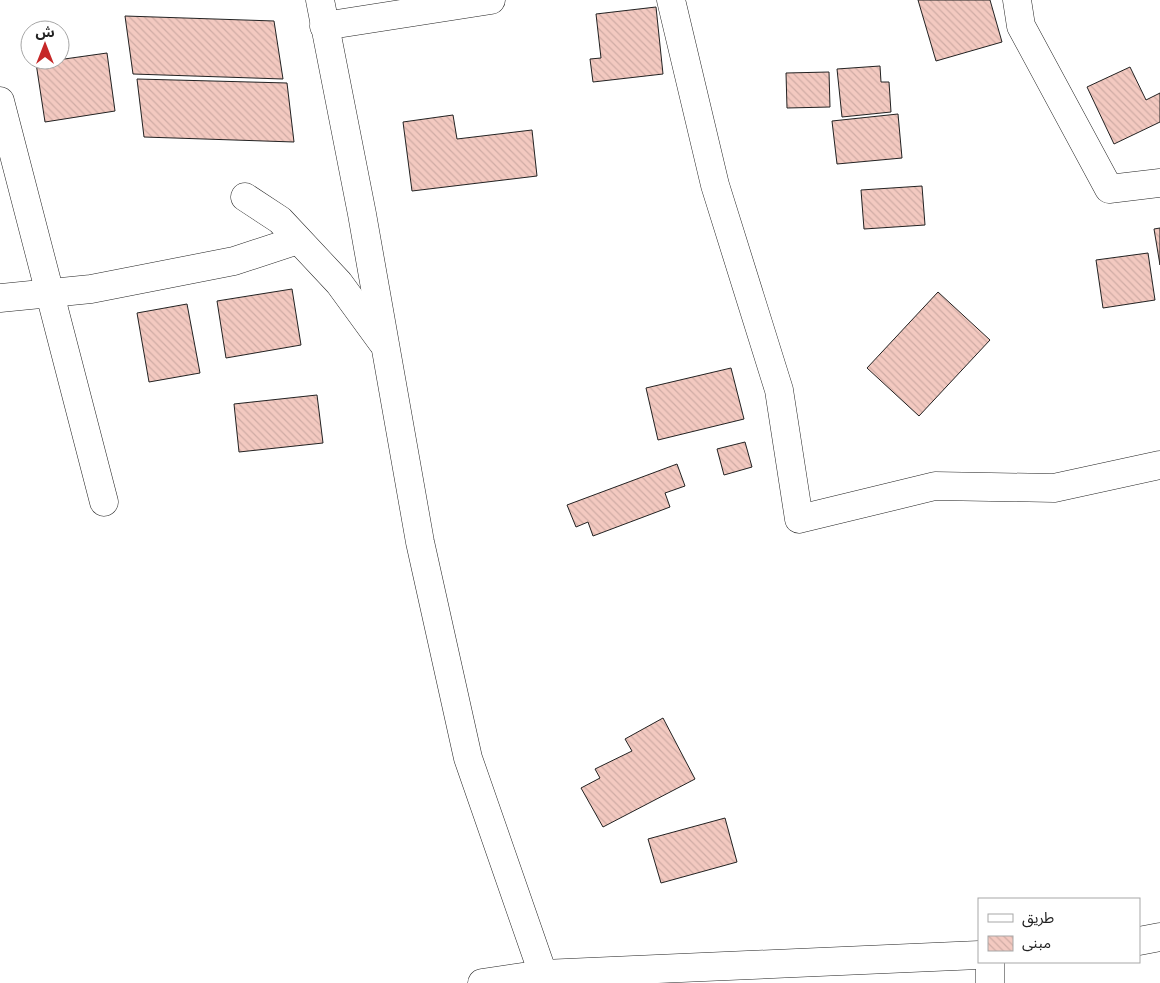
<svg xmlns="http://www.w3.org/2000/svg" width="1160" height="983" font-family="Commissioner,'Noto Sans Arabic',sans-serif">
<defs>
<pattern id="building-back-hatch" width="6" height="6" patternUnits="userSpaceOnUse" patternTransform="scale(1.25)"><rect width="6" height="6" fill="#f3c9c0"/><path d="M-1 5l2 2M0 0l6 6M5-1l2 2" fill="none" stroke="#d0aca5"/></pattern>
</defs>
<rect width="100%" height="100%" fill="#fff"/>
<g fill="url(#building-back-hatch)" stroke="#222">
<path d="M918,0H990L1002,42L936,61Z"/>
<path d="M656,7L663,74L593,82L590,59L601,58L596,14Z"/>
<path d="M125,16L274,21L283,79L133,74Z"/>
<path d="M107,53L115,111L45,122L36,63Z"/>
<path d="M880,66L881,82H889L891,112L842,117L837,69Z"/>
<path d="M1130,67L1146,100L1160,93V122L1114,144L1087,87Z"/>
<path d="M829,72L830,107L787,108L786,73Z"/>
<path d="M137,79L287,83L294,142L144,137Z"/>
<path d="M898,114L902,158L837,164L832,121Z"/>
<path d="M453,115L457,139L532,130L537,176L412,191L403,122Z"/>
<path d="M922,186L925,225L864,229L861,190Z"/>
<path d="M1160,228V265L1154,229Z"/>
<path d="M1148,253L1155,300L1103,308L1096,260Z"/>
<path d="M292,289L301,345L226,358L217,301Z"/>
<path d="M938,292L990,340L919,416L867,368Z"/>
<path d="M187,304L200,373L149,382L137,313Z"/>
<path d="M731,368L744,419L658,440L646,388Z"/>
<path d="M317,395L323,443L239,452L234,404Z"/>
<path d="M745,442L752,467L724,475L717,449Z"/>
<path d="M677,464L685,486L665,493L670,507L593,536L588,522L576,527L567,505Z"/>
<path d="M663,718L695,779L603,827L581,788L600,778L595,769L632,751L625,739Z"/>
<path d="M725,818L737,862L661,883L648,839Z"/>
</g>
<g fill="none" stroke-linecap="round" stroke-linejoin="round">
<g stroke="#222" stroke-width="29">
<g id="street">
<path d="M320,0L362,214L420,542L468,758L543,974"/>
<path d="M671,0L715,185L779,390L799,519L935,486L1054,488L1160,465"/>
<path d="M1017,0L1021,26L1109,189L1160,183"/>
<path d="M324,26L491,0"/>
<path d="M0,101L104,502"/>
<path d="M245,197L280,220L339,283L382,342"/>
<path d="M0,298L91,289L234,261L298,240"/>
<path d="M990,962V983"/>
</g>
</g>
<g stroke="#222" stroke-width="29">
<g id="secondary">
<path d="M1139,941L1160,937"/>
<path d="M482,983L543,974L979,955"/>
</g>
</g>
<use href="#street" stroke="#fff" stroke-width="28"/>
<use href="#secondary" stroke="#fff" stroke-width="28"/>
</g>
<rect x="978" y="898" width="162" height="65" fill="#ffffff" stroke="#a7a7a7"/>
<rect x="988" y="914" width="25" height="8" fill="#ffffff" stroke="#a7a7a7"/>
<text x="1022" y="923" font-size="15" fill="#222222">طريق</text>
<rect x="988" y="936" width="25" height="15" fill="url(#building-back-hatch)" stroke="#a7a7a7"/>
<text x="1022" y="948" font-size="15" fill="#222222">مبنى</text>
<g transform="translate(45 45)"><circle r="24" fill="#ffffff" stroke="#a7a7a7"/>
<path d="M0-4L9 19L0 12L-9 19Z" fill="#c62828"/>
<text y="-8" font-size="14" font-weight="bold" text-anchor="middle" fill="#222222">ش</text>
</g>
</svg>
